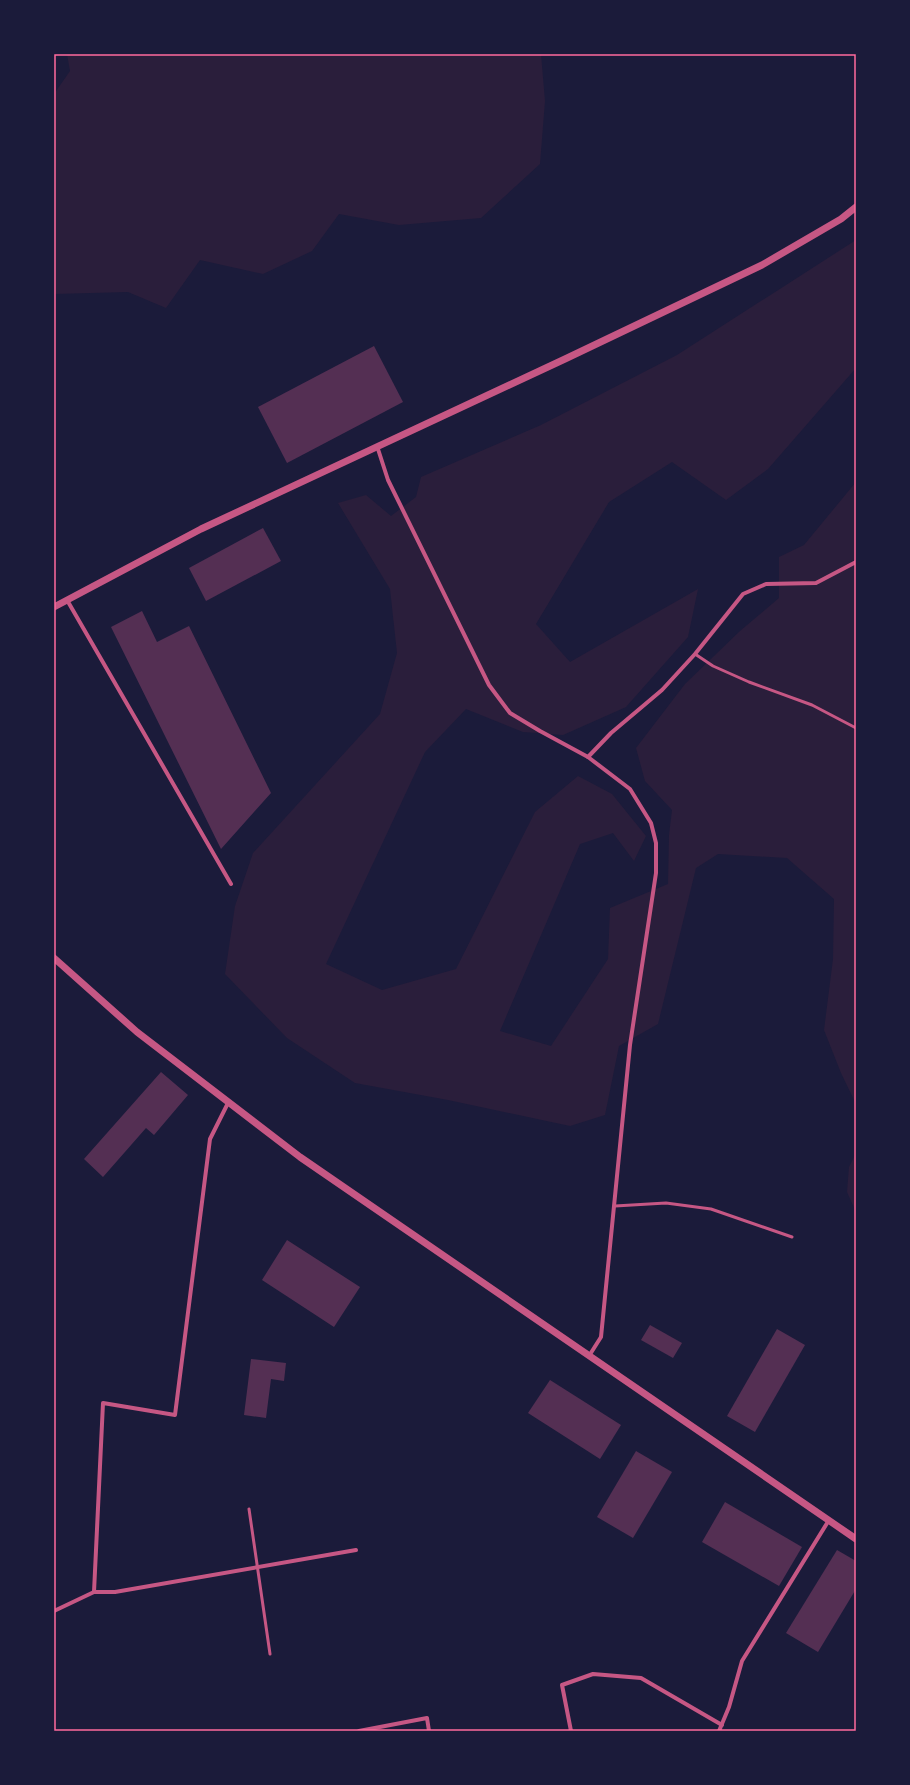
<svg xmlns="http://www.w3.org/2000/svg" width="910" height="1785" font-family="'Fira Sans Condensed',sans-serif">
<rect width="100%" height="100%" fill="#1b1b3a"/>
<g fill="#2a1e3b">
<path d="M67,54H541L545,101L540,164L481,218L399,225L339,214L312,251L263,274L200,260L166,308L128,292L54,294V94L70,71Z"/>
<path d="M856,240V368L768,469L726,500L672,462L609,502L536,624L570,662L698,589L688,637L626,707L563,735L523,732L466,709L425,752L326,964L382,990L456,969L535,812L578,776L612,794L646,836L634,861L613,833L580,844L500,1031L551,1046L608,959L610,908L668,884L669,835L672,810L645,781L636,748L685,684L740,631L779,598V557L804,545L856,482V1104L841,1073L824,1030L833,959L834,899L787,858L718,854L696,868L658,1024L619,1046L605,1115L570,1126L448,1100L355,1083L287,1038L225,974L235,906L253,853L380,714L397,653L390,589L338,503L366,495L391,516L416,497L421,477L541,425L677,355Z"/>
<path d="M856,1153V1212L847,1192L849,1167Z"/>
</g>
<g fill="#542f53">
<path d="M374,346L403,402L287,463L258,407Z"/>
<path d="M263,528L281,561L206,601L189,568Z"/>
<path d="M142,611L157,642L189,626L271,793L221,849L111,627Z"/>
<path d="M161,1072L188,1095L154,1135L146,1128L103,1177L84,1159Z"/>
<path d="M287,1240L360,1287L334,1327L262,1280Z"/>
<path d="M650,1325L682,1343L673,1358L641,1340Z"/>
<path d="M777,1329L805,1345L755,1432L727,1416Z"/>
<path d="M251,1359L286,1363L284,1381L271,1379L266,1418L244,1415Z"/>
<path d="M550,1380L621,1425L600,1459L528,1413Z"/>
<path d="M636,1451L672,1472L633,1538L597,1517Z"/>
<path d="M725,1502L802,1547L779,1586L702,1542Z"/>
<path d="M837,1550L856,1561V1589L818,1652L786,1633Z"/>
</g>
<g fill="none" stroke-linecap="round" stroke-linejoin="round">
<g stroke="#c65784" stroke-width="3">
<path d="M695,654L713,666L749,682L812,705L856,728"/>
<path d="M615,1206L666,1203L711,1209L792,1237"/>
<path d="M249,1509L270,1654"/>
</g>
<g stroke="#c65784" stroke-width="4">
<path d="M377,446L388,480L489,685L510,713L540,731L588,757L630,789L651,823L656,843V873L630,1045L601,1337L589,1356"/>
<path d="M67,600L231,884"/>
<path d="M588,757L611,733L662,690L695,654L743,594L766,584L816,583L856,562"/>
<path d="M94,1592L103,1403L175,1415L210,1139L228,1103"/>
<path d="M54,1611L94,1592H115L356,1550"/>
<path d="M359,1731L427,1718L429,1731"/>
<path d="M571,1731L562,1685L593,1674L641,1678L722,1725"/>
<path d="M719,1731L729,1707L742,1661L829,1520"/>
</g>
<g stroke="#c65784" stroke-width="7">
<path d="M54,607L201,529L565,359L762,265L841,219L856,207"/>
<path d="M54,958L137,1032L300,1157L856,1539"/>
</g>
</g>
<rect width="910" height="1785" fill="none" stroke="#1b1b3a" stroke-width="110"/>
<rect x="55" y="55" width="800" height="1675" fill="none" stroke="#ff6b9d" stroke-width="1.5"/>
</svg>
